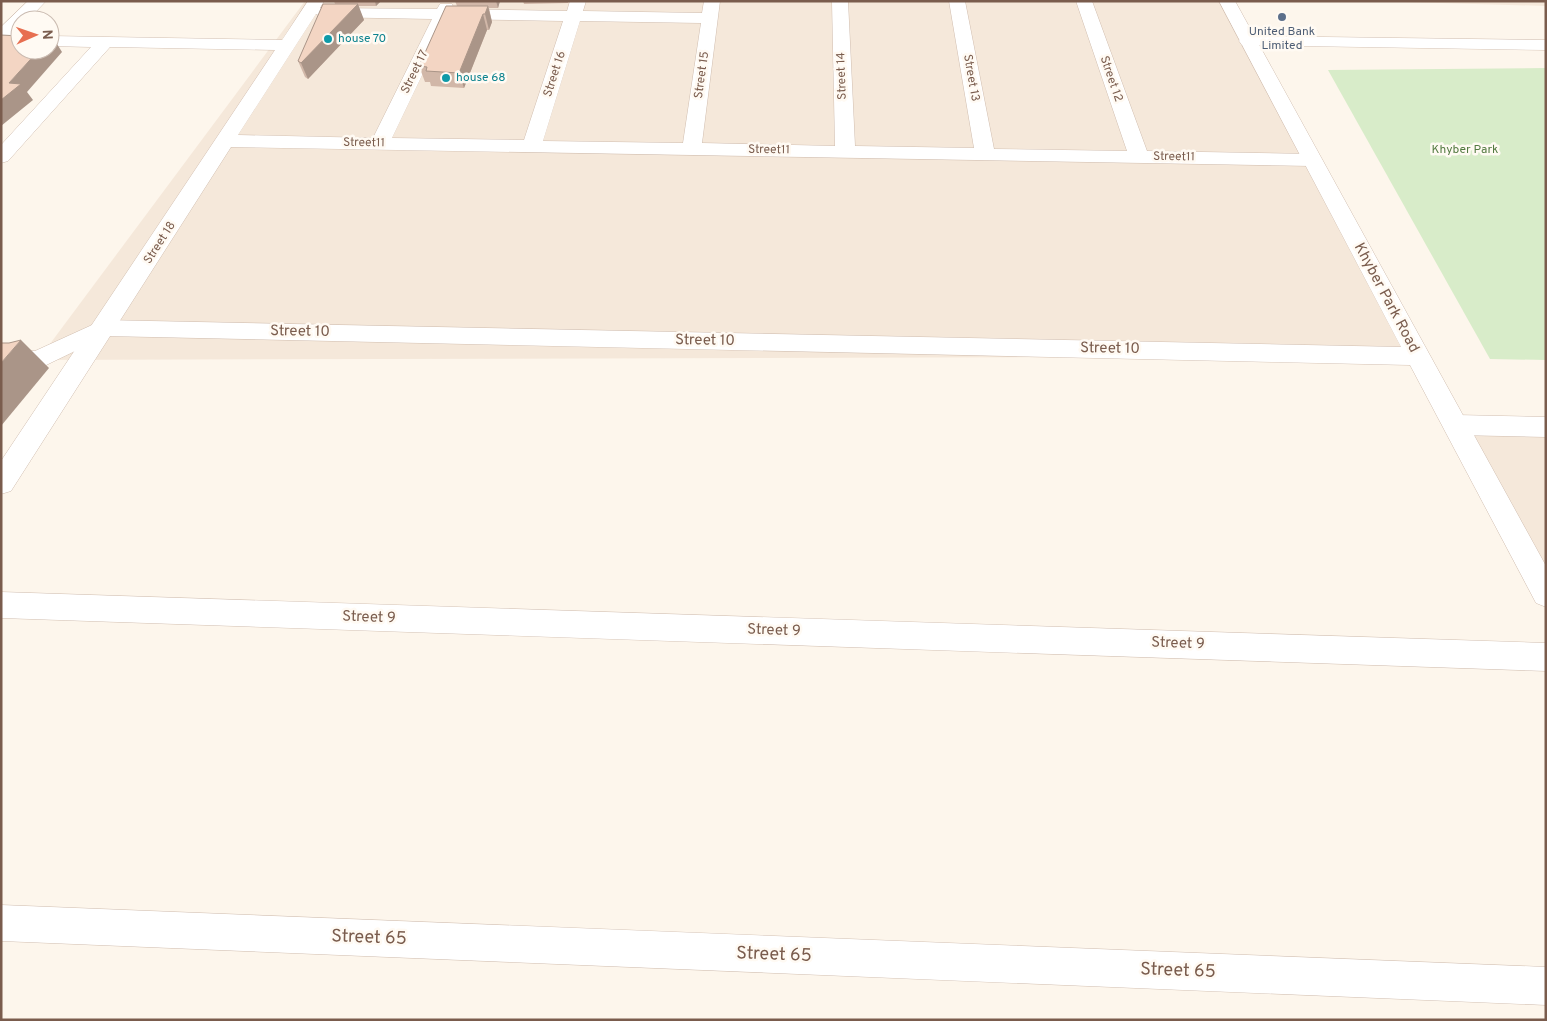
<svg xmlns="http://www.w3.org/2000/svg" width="1547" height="1021" font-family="Overpass,sans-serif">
<rect width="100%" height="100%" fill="#fdf6ec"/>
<g fill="#f5e8da">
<path d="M305,1H1226L1417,356L38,360Z"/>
<path d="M1371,1H1546V6Z"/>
<path d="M1456,425L1546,427V593Z"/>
</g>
<path fill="#d8ecc9" d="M1546,68V360L1490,359L1328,70Z"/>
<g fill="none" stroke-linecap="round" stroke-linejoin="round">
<g stroke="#d1beb0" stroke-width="1">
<g id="minor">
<path d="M28,1H46L28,20H20V28L7,41L1,42V27Z"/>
<path d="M308,1H324L320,8L437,9L440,4H452L454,9L567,11L570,1H586L583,11L702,13L704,1H720L702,143L835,146L832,1H848L855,146L974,148L949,1H965L994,149L1127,151L1076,1H1092L1147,151L1312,154L1319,156L1322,160L1319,164L1312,166L231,147L11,491L1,494V461L275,50L110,47L8,161L1,163V145L91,47L50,46V36L282,40ZM316,14L323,17L432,19L373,138L238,135ZM449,19L563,21L524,140L392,138ZM580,21L701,23L683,143L543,141Z"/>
<path d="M1248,36L1546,40V50L1242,45L1239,41L1242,37Z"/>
<path d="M1456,415L1546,417V437L1456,435L1447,432L1443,425L1447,418Z"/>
<path d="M1,592L1546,643V671L1,618Z"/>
<path d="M1,905L1546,967V1005L1,941Z"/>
</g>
</g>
<g stroke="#d1beb0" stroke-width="1">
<path id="tertiary" d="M1219,1H1235L1546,566V607L1536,603L1410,365L106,336L38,369L1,368V350L35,351L103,320L1401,347Z"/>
</g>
<use href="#minor" fill="#fff" fill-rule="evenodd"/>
<use href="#tertiary" fill="#fff" fill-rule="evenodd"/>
</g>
<g fill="#d1b7a8">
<path d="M334,1H381L376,6H358L364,20L308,79L305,77L298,61L335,4Z"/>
<path d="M455,1H500L498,8H489L492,22L489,30H487L464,88L431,86L430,82H425L419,66L457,6Z"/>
<path d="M523,1H569L568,3L524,4Z"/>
</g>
<g fill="#aa9588">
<path d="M375,1H381L376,6Z"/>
<path d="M496,1H500L498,8Z"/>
<path d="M358,4L364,20L308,79L301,63Z"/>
<path d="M488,6L492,22L489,30L485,14Z"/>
<path d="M483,14L487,30L464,88L459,73Z"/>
<path d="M52,36L62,52L27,92L33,100L1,126V100L9,83L39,50H50V38Z"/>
<path d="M21,340L49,368L1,426V363Z"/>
</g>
<g fill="#f3d5c3" stroke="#aa9588">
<path d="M323,4H358L301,63L298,61Z"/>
<path d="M446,6H488L485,14H483L459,73L426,71L427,67L419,66Z"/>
<path d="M1,35L20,36V50H39L9,83L21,84L1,100Z"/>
<path d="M21,340L1,363V343H9Z"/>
</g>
<circle fill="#5c6f8a" stroke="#fffaf3" stroke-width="2" cx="1282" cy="17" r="5"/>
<g fill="#0f9aa8" stroke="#fffaf3" stroke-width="2">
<circle cx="328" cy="39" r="5"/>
<circle cx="446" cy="78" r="5"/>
</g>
<g text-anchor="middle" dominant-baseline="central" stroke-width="5" stroke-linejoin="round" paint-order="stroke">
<g font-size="12" fill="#4e5e75" stroke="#fffaf3">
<text x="1282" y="32">United Bank<tspan x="1282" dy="14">Limited</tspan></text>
</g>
<g font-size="12" fill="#0d838f" stroke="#fffaf3" text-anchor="start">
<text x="338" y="39">house 70</text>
<text x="456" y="78">house 68</text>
</g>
<g font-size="12" fill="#7a5c4d" stroke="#fffaf3">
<text transform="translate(415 72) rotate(-64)">Street 17</text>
<text transform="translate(555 74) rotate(-72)">Street 16</text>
<text transform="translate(702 75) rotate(-82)">Street 15</text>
<text transform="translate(842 76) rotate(-92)">Street 14</text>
<text transform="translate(971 78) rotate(80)">Street 13</text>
<text transform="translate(1111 79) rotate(71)">Street 12</text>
<text transform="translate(364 143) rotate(1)">Street11</text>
<text transform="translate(769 150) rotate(1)">Street11</text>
<text transform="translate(1174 157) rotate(1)">Street11</text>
<text transform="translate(160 243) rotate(-57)">Street 18</text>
</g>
<g font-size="12" fill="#537a41" stroke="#fffaf3">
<text x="1465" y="150">Khyber Park</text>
</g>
<g font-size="15" fill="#7a5c4d" stroke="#fffaf3">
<text transform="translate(1386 298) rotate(62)">Khyber Park Road</text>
<text transform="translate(300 332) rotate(1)">Street 10</text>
<text transform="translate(705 341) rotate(1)">Street 10</text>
<text transform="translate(1110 349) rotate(1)">Street 10</text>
<text transform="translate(369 618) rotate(2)">Street 9</text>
<text transform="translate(774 631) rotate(2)">Street 9</text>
<text transform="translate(1178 644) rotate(2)">Street 9</text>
</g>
<g font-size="18" fill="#7a5c4d" stroke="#fffaf3">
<text transform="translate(369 938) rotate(2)">Street 65</text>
<text transform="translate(774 955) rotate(2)">Street 65</text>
<text transform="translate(1178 971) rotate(2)">Street 65</text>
</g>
</g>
<rect width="1547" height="1021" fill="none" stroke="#7a5c4d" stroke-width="5"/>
<g transform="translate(35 35) rotate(88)"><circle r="24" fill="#fffaf3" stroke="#cabbb1"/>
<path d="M0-4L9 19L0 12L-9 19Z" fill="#e76f51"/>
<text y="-8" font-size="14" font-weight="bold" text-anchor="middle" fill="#7a5c4d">N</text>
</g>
</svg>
